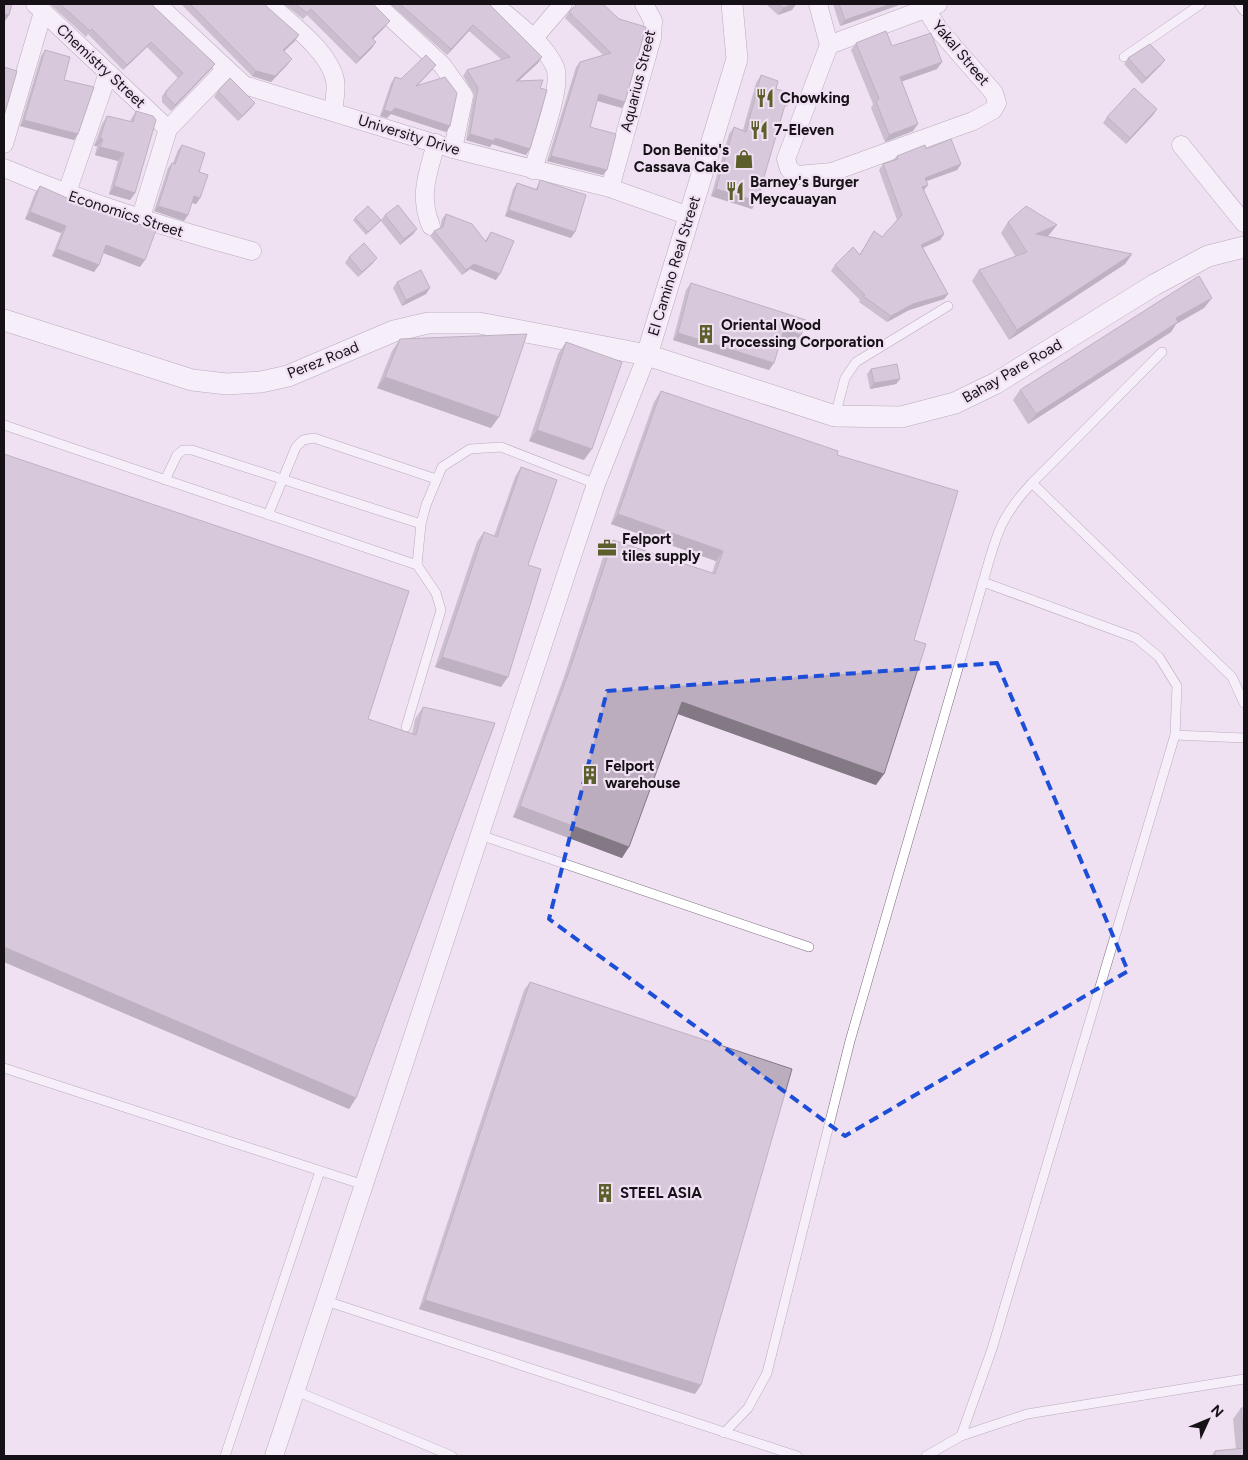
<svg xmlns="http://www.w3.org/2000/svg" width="1248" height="1460" font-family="Figtree,sans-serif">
<rect width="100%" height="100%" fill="#efe0f2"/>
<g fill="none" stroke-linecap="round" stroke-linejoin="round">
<g stroke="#7a6d7d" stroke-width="10">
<g id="service">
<path d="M1239,4L1244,11"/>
<path d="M1124,57L1201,4"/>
<path d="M835,416L845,378L856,362L948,306"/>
<path d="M4,425L417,565"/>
<path d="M165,480L177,455L183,450H192L421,524"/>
<path d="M1032,483L1162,352"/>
<path d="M268,515L296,447L303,440L314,438L436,479"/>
<path d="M983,582C996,537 999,518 1032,483L1232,677L1244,703"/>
<path d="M406,727L441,610L436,593L417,565L421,524L426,505L442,467L470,449L501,447L596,484"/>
<path d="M1175,735L1244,738"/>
<path d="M480,835L809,947"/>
<path d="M4,1068L364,1185"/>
<path d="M326,1301L797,1456"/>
<path d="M296,1391L452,1456"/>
<path d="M724,1433L748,1408L767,1373L850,1041L983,582L1136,638L1159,657L1177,686L1175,735L992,1349L961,1436"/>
<path d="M225,1456L320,1171"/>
<path d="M926,1456L961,1436L1027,1414L1244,1379"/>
</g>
</g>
<g stroke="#7a6d7d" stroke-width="19">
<g id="minor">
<path d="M35,4L168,129"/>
<path d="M157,4L244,85L453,149L610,188L689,216"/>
<path d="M269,4C290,23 329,51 335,80C337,89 334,102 333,111"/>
<path d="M376,4L442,65L464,96L453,149"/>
<path d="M494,4C514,22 543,41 555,67C563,86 539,147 533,170"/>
<path d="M818,4L829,45L786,159L789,169L797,175L832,172L973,121L993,110L997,103L994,93L939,30L923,4"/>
<path d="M533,39L563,4"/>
<path d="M829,45L938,4"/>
<path d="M4,144L43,12"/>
<path d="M1181,145L1244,223"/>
<path d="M4,168C87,203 165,227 252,251"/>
<path d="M610,188L652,38L653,21L644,4"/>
<path d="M66,195L108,73"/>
<path d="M140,220L168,129L226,69"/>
<path d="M431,226C418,195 428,174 436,143"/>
<path d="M274,1456L596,484L647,355"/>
</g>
</g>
<g stroke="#7a6d7d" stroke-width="22">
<g id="tertiary">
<path d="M4,320L192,380L227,384L261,382L288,376L394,331L428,323H479L647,355L835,416L901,417L955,403L996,383L1154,285L1208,256L1244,247"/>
<path d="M647,355L737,59L732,4"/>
</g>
</g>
<use href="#service" stroke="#fff" stroke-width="9"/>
<use href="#minor" stroke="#fff" stroke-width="18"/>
<use href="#tertiary" stroke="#fff" stroke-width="21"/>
</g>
<g fill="#a195a3">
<path d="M50,4H153V6L215,64L211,69L171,111L162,102V96L166,91L178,78L147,47L123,70L88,34L86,37Z"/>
<path d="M181,4H265L266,6L295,41L284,51L288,64L271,82L252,76Z"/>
<path d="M284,4H373L385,27L373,39L372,48L356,64L307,15L303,19Z"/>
<path d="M390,4H490L491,6L542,57L538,63L518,81L540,88L526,155L492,144L490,147L466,140L474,94L463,76L467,70L502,60L469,31L447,55Z"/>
<path d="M603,4L622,108L597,101L590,127L603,175L547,161L576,67L580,62L603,55L565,18L569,12Z"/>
<path d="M766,4H796L792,10L778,15Z"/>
<path d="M833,4H901L899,5L840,26Z"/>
<path d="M856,43L892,46L937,69L902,81L913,131L885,142L871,108L873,104L851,50Z"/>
<path d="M45,50L64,80L78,134L74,140L20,126L41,56Z"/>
<path d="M1128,58L1161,65L1142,84L1124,64Z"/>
<path d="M432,70L418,85L450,126L446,132L391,114L387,118L380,116L391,83L395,77L401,79Z"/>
<path d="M761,75L776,89L783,111L757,201L752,209L711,196L729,134L734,127L743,130L756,83Z"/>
<path d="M218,91L255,103L251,108L238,121L214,97Z"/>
<path d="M1157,109L1153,115L1126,144L1103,123L1107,117Z"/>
<path d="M136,111L135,193L130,200L109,194L118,161L95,155L97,146H94L102,124L107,116L130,122L131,119Z"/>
<path d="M182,145L199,172L200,198L196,204L192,203L184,221L154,211L168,168L172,163H173L178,150Z"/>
<path d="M926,149L961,164L957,170L927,181L924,190L944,234L940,240L923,248L948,294L944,299L909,310L887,322L859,302L860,300L831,271L835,265L860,254L874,231L882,237L897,220L879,170L883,164L893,160L897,156Z"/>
<path d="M540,180L571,238L505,216L513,189L517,183L536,189Z"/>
<path d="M40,186L140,267L103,253L94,272L52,256L61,233L25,219L35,193Z"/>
<path d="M446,214L485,241L491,232L496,280L470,269L462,275L430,236L434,231L440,228L442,219Z"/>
<path d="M385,215L417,229L413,234L400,245L381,221L366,235L353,220L355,218L381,220Z"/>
<path d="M1008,222L1049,235L1048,236L1132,254L1125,264L1009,340L972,281L979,270L1016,257L1001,233Z"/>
<path d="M349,257L373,263L358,277L345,263Z"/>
<path d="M397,282L426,294L402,306L393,288Z"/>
<path d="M691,283L796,342L781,337L769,370L673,340L686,290Z"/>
<path d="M1204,308L1176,324L1171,332L1028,424L1013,400L1020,390Z"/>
<path d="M400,339L491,428L377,388L392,351Z"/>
<path d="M566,342L584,460L529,441L558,354Z"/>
<path d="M871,369L900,379L896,384L870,389L867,374Z"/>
<path d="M661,391L837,455L914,640L876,785L678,714L622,858L513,817L564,677L605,551L613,540L712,573L716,561L611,524L654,402Z"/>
<path d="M521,467L528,565L501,687L435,667L477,542L484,532L494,536L515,477Z"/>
<path d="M423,707L356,1098L349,1109L4,962L368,719L412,734L415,719Z"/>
<path d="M530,982L695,1394L419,1309L524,990Z"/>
<path d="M1241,1408H1244V1456H1211L1215,1451L1236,1449L1233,1419Z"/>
</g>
<g fill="#837985">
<path d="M794,4H796L792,10L778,15L783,8Z"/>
<path d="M891,4H901L899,5L840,26L845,20Z"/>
<path d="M4,14L9,15L5,21H4Z"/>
<path d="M390,21L385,27L368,44L372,38Z"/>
<path d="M473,25L469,31L447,55L451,49Z"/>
<path d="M299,35L295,41L279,56L283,50Z"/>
<path d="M151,42L147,47L123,70L127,65Z"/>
<path d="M376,42L372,48L356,64L360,58Z"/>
<path d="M542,57L538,63L512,87L516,81Z"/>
<path d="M292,59L288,64L271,82L252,76L256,71Z"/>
<path d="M1165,60L1161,65L1142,84L1146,78Z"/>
<path d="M942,62L937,69L895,84L900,77Z"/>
<path d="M215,64L211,69L171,111L175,105Z"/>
<path d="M436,65L432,70L412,91L416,86Z"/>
<path d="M599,94L625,102L622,108L595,100Z"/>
<path d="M255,103L251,108L238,121L242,116Z"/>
<path d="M395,108L450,126L446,132L391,114L387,118L380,116L384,110Z"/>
<path d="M1157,109L1153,115L1126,144L1130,138Z"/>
<path d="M24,120L78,134L74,140L20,126Z"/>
<path d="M918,124L913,131L885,142L889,135Z"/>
<path d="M470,134L495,138L530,149L526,155L492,144L490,147L466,140Z"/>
<path d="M100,138L103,139L97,146H94Z"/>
<path d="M100,147L124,153L118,161L95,155Z"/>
<path d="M551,156L607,170L603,175L547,161Z"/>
<path d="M961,164L957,170L921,183L925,178Z"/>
<path d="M928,185L924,190L922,187Z"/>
<path d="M114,186L135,193L130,200L109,194Z"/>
<path d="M716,189L757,201L752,209L711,196Z"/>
<path d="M194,196L200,198L196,204L190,202Z"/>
<path d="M158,206L188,215L184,221L154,211Z"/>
<path d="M509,210L575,232L571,238L505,216Z"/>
<path d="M30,212L66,226L61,233L25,219Z"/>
<path d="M1057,225L1049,235L1028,244L1036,234Z"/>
<path d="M417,229L413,234L400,245L404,239Z"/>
<path d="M944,234L940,240L917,250L921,245Z"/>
<path d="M106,245L145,260L140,267L101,252Z"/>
<path d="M57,249L99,265L94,272L52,256Z"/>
<path d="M1132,254L1125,264L1009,340L1017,330Z"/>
<path d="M377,258L373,263L358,277L362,272Z"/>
<path d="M474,264L500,274L496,280L470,269L462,275L466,270Z"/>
<path d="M430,288L426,294L402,306L406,300Z"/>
<path d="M948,294L944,299L909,310L887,322L891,316L913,304Z"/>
<path d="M1212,298L1204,308L1176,324L1171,332L1028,424L1036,414L1176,318Z"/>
<path d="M784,329L801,335L796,342L779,336Z"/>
<path d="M678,333L774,363L769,370L673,340Z"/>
<path d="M385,377L499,417L491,428L377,388Z"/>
<path d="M900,379L896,384L870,389L874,383Z"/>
<path d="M537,430L592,449L584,460L529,441Z"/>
<path d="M618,514L723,551L716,561L611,524Z"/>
<path d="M442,657L508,677L501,687L435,667Z"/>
<path d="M682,702L884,774L876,785L675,713Z"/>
<path d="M520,806L629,847L622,858L513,817Z"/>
<path d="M4,947L356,1098L349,1109L4,962Z"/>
<path d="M425,1300L701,1385L695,1394L419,1309Z"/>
</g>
<g fill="#bbadbe" stroke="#837985">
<path d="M4,4H12L9,15L4,14Z"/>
<path d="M60,4H153V6L215,64L175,105L166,96V91L183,73L151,42L127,65L92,29L90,31Z"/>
<path d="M190,4H265L266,6L299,35L283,50L292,59L275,76L256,71Z"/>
<path d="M295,4H373L390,21L372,38L376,42L360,58L311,9L307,13Z"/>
<path d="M400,4H490L491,6L542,57L516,81L543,80L540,88L547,90L530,149L495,138L494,141L470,134L478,88L467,70L510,57L473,25L451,49Z"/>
<path d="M577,4H603L619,19L646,27L625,102L599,94L590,127L616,134L607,170L551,156L580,62L611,53L569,12Z"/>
<path d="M778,4H794L783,8Z"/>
<path d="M839,4H891L845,20Z"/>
<path d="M886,31L892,46L931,33L942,62L900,77L918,124L889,135L876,101L879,99L856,43Z"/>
<path d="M1150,44L1165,60L1146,78L1128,58Z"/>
<path d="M45,50L70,57L64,80L94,87L78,134L24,120Z"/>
<path d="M426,55L436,65L416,86L445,77L457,93L450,126L395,108L391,112L384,110L395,77L401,79Z"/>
<path d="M4,67L17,71L4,116Z"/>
<path d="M761,75L778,81L776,89L791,93L787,106L785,105L757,201L716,189L734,127L746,132Z"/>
<path d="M230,78L255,103L242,116L218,91Z"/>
<path d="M1134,88L1157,109L1130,138L1107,117Z"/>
<path d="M136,111L153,116L156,120L135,193L114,186L124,153L100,147L103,139L100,138L107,116L133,122Z"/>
<path d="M951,139L961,164L925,178L928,185L922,187L944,234L921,245L948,294L913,304L891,316L863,296L865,295L835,265L853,247L860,255L874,231L882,237L902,215L883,164L898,159L897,156L925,145L926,149Z"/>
<path d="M182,145L205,153L199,172L208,175L200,198L194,196L188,215L158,206L172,163L175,164Z"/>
<path d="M540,180L586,195L575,232L509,210L517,183L537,190Z"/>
<path d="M40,186L67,198L156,230L145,260L106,245L99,265L57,249L66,226L30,212Z"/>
<path d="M398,205L417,229L404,239L385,215Z"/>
<path d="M368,206L381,220L368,232L355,218Z"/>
<path d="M1026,206L1057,225L1036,234L1132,254L1017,330L979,270L1027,252L1008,222Z"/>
<path d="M446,214L472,224L486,242L491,232L514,241L500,274L474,264L466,270L434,231L443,227Z"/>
<path d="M364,243L377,258L362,272L349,257Z"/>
<path d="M421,270L430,288L406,300L397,282Z"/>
<path d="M1199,276L1212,298L1176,318L1178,322L1036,414L1020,390Z"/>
<path d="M691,283L806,320L801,335L784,329L774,363L678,333Z"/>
<path d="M527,334L499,417L385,377L400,339Z"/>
<path d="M566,342L622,362L592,449L537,430Z"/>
<path d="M897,364L900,379L874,383L871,369Z"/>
<path d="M661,391L838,451L837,455L958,491L914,640L926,644L884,774L682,702L629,847L520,806L571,666L613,540L715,574L723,551L618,514Z"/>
<path d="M4,454L409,591L368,719L416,735L423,707L495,723L356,1098L4,947Z"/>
<path d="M521,467L557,480L528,565L541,569L508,677L442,657L484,532L497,537Z"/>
<path d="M530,982L792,1069L701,1385L425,1300Z"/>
<path d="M1241,1408H1244V1440Z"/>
<path d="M1244,1448V1456H1215V1451Z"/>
</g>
<path d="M0 0H1248V1460H0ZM997,663L1128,971L845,1136L549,919L607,691Z" fill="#efe0f2" fill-opacity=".55" fill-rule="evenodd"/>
<path fill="none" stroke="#1d4ed8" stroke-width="4" stroke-dasharray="10 6" stroke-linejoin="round" d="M997,663L1128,971L845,1136L549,919L607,691Z"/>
<defs>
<g id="restaurant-bare" transform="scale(1.5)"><path d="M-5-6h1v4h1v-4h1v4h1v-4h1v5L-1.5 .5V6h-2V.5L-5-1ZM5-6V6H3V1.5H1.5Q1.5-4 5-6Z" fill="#5c5e2b" stroke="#efe0f2" stroke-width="2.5" paint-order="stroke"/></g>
<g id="shop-bare" transform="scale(1.5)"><path d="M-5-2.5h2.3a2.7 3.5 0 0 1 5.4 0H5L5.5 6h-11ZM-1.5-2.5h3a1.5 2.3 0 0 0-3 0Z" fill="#5c5e2b" stroke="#efe0f2" stroke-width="2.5" paint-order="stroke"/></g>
<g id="building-bare" transform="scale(1.5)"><path d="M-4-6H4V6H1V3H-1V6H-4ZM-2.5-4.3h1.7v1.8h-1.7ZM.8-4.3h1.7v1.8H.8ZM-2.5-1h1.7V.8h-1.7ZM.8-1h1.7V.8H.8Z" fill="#5c5e2b" stroke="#efe0f2" stroke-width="2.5" paint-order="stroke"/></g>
<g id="office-bare" transform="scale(1.5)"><path d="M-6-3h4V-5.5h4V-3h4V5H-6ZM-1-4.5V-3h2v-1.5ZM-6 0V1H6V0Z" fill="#5c5e2b" stroke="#efe0f2" stroke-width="2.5" paint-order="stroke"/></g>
</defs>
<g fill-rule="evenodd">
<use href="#restaurant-bare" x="765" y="98"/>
<use href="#restaurant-bare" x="759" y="130"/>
<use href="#shop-bare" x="744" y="159"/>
<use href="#restaurant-bare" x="735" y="191"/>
<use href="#building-bare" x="706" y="334"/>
<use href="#office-bare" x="607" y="548"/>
<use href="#building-bare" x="590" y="775"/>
<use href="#building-bare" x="605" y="1193"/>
</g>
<g text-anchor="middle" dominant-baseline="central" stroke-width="4.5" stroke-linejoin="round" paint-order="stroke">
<g font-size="15" fill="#161117" stroke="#efe0f2">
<text transform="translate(961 53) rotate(50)">Yakal Street</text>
<text transform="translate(101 66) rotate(43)">Chemistry Street</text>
<text transform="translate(638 81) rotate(-76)">Aquarius Street</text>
<text transform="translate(409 135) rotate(17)">University Drive</text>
<text transform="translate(126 214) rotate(18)">Economics Street</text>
<text transform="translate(674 266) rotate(-73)">El Camino Real Street</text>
<text transform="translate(323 360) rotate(-22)">Perez Road</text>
<text transform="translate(1012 371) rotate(-30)">Bahay Pare Road</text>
</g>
<g font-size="15" font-weight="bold" fill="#161117" stroke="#efe0f2" text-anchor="start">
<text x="780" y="98">Chowking</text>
<text x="774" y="130">7-Eleven</text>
<text x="729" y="150" text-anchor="end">Don Benito's<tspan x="729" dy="17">Cassava Cake</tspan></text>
<text x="750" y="182">Barney's Burger<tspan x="750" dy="17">Meycauayan</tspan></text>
<text x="721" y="325">Oriental Wood<tspan x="721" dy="17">Processing Corporation</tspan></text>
<text x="622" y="539">Felport<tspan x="622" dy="17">tiles supply</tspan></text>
<text x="605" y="766">Felport<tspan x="605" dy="17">warehouse</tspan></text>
<text x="620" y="1193">STEEL ASIA</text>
</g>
</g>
<rect width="1248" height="1460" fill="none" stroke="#161117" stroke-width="10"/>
<g transform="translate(1208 1420) rotate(46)" stroke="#efe0f2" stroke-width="4" paint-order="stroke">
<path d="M0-4L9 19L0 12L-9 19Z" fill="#161117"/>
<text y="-8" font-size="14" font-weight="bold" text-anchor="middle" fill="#161117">N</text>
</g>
</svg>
